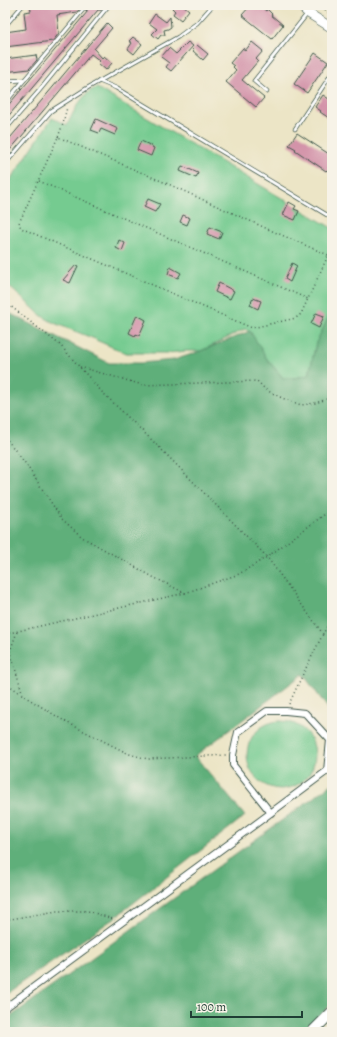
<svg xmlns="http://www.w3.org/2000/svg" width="337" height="1037" font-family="Alegreya,serif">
<rect width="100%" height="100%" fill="#f7f3e8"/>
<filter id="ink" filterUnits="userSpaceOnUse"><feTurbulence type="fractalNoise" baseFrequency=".025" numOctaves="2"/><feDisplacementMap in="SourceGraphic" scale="8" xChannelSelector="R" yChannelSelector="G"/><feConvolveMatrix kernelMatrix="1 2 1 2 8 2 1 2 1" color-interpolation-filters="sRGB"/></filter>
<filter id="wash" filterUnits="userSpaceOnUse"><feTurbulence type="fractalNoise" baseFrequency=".012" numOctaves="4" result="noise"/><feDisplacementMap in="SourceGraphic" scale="16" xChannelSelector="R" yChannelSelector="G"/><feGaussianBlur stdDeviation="0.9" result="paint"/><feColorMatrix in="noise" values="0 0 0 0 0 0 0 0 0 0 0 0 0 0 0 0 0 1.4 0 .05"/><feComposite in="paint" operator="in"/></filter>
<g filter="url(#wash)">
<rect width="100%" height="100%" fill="#ece5c6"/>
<g fill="#74cb90" stroke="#4a8462">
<path d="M97,88L332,228V310L316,343L309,375L294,378H283L267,359L250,332L245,329L201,351H186L168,353H126L96,340L95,339L54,323L42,316L5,283V188L52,118L67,125C73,113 83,91 97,88Z"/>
<circle cx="281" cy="755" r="34"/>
</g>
<g fill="#5faf7a" stroke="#3f7657">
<path d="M332,310V714L303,674L195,756L245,816L113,919L5,994V311L109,363H140L174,360L201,351L250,331L267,359L283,378H294L309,375L316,343Z"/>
<path d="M332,784V1003L305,1032H5V1021L10,1017Z"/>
</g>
<g id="blocks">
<g fill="#d393a9">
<path d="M30,5H83L77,12L57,15L59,33L53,41L5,47V32L26,29L24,12L31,11Z"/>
<path d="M90,5H105L101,10H98L5,120V109L88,11H86Z"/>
<path d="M175,5H183L189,10L181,20L173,14L175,11L172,8Z"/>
<path d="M251,5H259L266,11L267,9L272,14L271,15L283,25L272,39L242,15Z"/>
<path d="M155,14L166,22L170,17L171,27L168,29L164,30L165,35H161L158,39L152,34L157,29L149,23Z"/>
<path d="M107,23L112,28L94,49L102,58L104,56L112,63L106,70L98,63L100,61L91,54L5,156V144Z"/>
<path d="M133,37L142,44L134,54L128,49L132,43L129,41Z"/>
<path d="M188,42L193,46L171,71L166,67L169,63L161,57L169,48L176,54Z"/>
<path d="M252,42L263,51L256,59L258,61L242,80L264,98L256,107L226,82L236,70L233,67L234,66L230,63L243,48L245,51Z"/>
<path d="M197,45L208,54L203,60L192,50Z"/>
<path d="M315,53L328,62L307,93L294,84Z"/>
<path d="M36,55L37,60L29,69L5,72V59Z"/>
<path d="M323,95L332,101V120L320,112L321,111L315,107Z"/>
<path d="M96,119L118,129L115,135L101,129L99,133L91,130Z"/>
<path d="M297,133L332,156V174L327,170L326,171L295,150L296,149L289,145Z"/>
<path d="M141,141L152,146V147L154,148L151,156L137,150Z"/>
<path d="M182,166L198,173L196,178L180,171Z"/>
<path d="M148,199L160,204L155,212L144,207Z"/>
<path d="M289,202L296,206L294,209L299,211L295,220L283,215Z"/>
<path d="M183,215L190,218L187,225L180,222Z"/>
<path d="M210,227L222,232L219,239L207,234Z"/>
<path d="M119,240L125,243L122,251L116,248Z"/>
<path d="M292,263L297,266L290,282L285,279Z"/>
<path d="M76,265L78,266L70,283L63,280Z"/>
<path d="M170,267L181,273L178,278L168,274Z"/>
<path d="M219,283L234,291L230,299L215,292Z"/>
<path d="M253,298L261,301L258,309L250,305Z"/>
<path d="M316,313L324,316L319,328L311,324Z"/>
<path d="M137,315L146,320L139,336L136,334L135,336L129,333Z"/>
</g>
</g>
</g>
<g filter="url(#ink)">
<use href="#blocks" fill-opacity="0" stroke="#3e564a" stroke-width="1"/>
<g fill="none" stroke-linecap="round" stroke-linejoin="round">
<g stroke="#3e564a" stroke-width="4.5">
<g id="lane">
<path d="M5,26L23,5"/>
<path d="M5,81L24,80"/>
<path d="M99,81L116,88L332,218"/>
<path d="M267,92L254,81L307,14"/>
<path d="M5,103L87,5"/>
<path d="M295,129L332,73"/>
<path d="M5,130L39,91L109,5"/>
<path d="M5,164L51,111L89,87L178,37L197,23L213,5"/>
</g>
</g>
<g stroke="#3e564a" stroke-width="8">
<path id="street" d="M5,1008L253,826L327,771L330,740L305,713L286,711H267L238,732L233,755V765L271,813"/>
</g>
<g stroke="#3e564a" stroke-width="10">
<path id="secondary" d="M299,5L308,13L332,28"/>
</g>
<g stroke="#3e564a" stroke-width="12">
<path id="primary" d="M312,1032L332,1012"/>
</g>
<g stroke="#3e564a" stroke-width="1.5" stroke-dasharray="1 3" stroke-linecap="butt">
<path d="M318,5L332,15"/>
<path d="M325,10L329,5"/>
<path d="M58,137L63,124L67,107"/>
<path d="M39,181L308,299"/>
<path d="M328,255L270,230L166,183L58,137L19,223L21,228L252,328L296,318L301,314L332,247"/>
<path d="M5,303L9,305L60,345L102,392L159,447L267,557L323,634L332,617"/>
<path d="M80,367L143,385L257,381L266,390L282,398L301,405L316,403L332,397"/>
<path d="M5,437L25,463L62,519L82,537L153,577L185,593L239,574L267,557L332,509"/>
<path d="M17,632L10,651L23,695"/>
<path d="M5,634L185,593"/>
<path d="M5,682L24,696L66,722L129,754L148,759L226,755"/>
<path d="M289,704L303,674L323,634"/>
<path d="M5,920L57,911H88L113,919L115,920"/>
</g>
<use href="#lane" stroke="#fff" stroke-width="3"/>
<use href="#street" stroke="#fff" stroke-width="6"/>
<use href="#secondary" stroke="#fff" stroke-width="9"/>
<use href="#primary" stroke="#fff" stroke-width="10"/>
</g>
</g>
<rect width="337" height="1037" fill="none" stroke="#f7f3e8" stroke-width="20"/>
<path d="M191 1011v6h111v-6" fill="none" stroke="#1f3d34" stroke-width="2"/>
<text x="197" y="1011" font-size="12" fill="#1f3d34" stroke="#f7f3e8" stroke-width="3" paint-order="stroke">100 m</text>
</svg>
